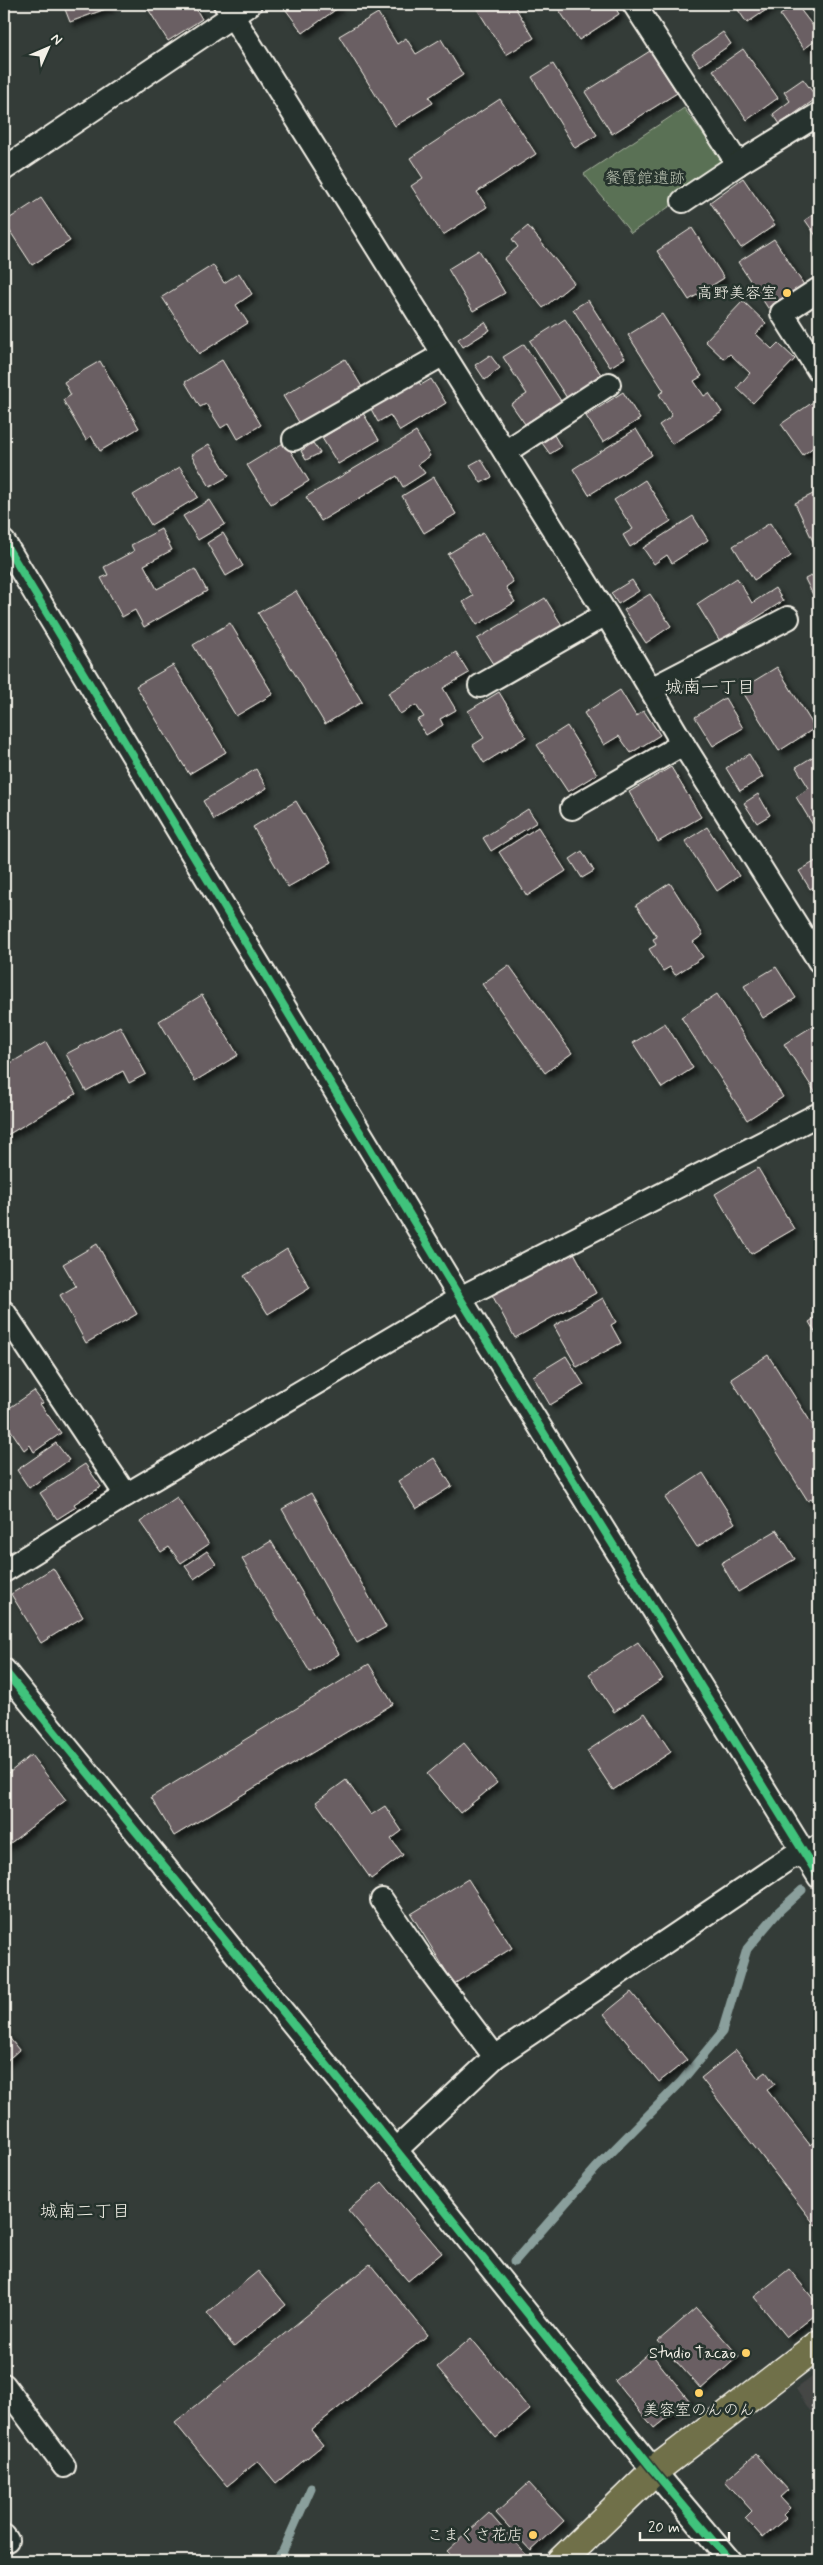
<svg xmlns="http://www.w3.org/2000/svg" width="823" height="2565" font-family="Mynerve,'Klee One',sans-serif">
<defs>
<filter id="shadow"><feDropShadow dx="4.5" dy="4.5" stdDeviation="2.5" flood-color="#0009"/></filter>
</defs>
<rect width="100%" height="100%" fill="#343c38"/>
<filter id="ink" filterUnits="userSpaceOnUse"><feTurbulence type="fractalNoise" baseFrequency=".02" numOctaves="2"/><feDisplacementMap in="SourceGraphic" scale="10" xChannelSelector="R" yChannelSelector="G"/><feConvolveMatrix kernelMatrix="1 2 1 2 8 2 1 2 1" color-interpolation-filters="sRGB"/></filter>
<g filter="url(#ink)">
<path fill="#444645" d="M819,2372V2425L796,2389Z"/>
<path fill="#5a7155" stroke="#a7b19e" d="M684,108L727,167L631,233L584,174Z"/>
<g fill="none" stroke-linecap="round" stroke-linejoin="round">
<g stroke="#8a9f9c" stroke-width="9">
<path d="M514,2262L596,2168L680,2083L722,2032L747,1949L778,1912L802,1890"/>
<path d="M275,2561L283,2551L311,2488"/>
</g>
</g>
<g fill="#6b5f63" stroke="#f4f1e8" filter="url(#shadow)">
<path d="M63,4H109L111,7L70,22Z"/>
<path d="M145,4H193L202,19L168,41Z"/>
<path d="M286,4H336L338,8L303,33L283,6Z"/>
<path d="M486,4H513L534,38L506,55L477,9Z"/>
<path d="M568,4H613L619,14L579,40L559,10Z"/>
<path d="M734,4H775L747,23Z"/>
<path d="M796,4L819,34V38L804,49L780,15Z"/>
<path d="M378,13L397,44L406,38L416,54L441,39L463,75L429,97L433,103L395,126L339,36Z"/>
<path d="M723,32L731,44L700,66L692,54Z"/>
<path d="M743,49L778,98L747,120L713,70Z"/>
<path d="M650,51L677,93L612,134L585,92Z"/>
<path d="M553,64L597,135L575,148L532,77Z"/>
<path d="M803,79L817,98L780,124L773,114L790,101L784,92Z"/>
<path d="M500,99L536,154L477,192L487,207L443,235L411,186L423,178L410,158Z"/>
<path d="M743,178L775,225L741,248L710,202Z"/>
<path d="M41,198L70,241L32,265L4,222Z"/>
<path d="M819,211V240L805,220Z"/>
<path d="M528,226L574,283L543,308L504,259L518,247L512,239Z"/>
<path d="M692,228L724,278L689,300L657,251Z"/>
<path d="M774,239L804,285L768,308L738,262Z"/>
<path d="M479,250L505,293L473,311L448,269Z"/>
<path d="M213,265L224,283L239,273L252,294L236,305L248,323L199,354L162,297Z"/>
<path d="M588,300L625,358L610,367L573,309Z"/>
<path d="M743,301L766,323L756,334L772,349L778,343L795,359L753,403L737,388L750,373L730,354L724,359L705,341Z"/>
<path d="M662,314L702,376L694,381L704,396L709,393L722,412L672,444L659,425L672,416L659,394L664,391L628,335Z"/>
<path d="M565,319L602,376L567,398L530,341Z"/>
<path d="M485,322L490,330L463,347L458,339Z"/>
<path d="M524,344L561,401L525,424L511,404L527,394L503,357Z"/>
<path d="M490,355L500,368L485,380L475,365Z"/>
<path d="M345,359L362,387L300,424L283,396Z"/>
<path d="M222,360L261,425L238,439L229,423L221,428L206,404L200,407L185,382Z"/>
<path d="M100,361L139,428L100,451L91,436L86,440L63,400L71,395L64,382Z"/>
<path d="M431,379L446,403L400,431L390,415L378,422L371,409L418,381L421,385Z"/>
<path d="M623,392L640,419L603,442L586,416Z"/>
<path d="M816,400L819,406V443L803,455L781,424Z"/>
<path d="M363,413L379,440L338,464L322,438Z"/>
<path d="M636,429L652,455L589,495L573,469Z"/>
<path d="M416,432L430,456L418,464L425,473L403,487L397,476L321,521L306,497Z"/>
<path d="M554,435L561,447L550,454L542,443Z"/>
<path d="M285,442L309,481L271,504L247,465Z"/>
<path d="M313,443L320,453L306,460L301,451Z"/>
<path d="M209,444L229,476L210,487L191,455Z"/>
<path d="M481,459L492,477L481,483L470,465Z"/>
<path d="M180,467L198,497L151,525L133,495Z"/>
<path d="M434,477L456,514L424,533L402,496Z"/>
<path d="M645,480L671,521L630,547L623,535L633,529L614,500Z"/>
<path d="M819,491V554L795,503Z"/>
<path d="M210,500L225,524L198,540L183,516Z"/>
<path d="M693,516L708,540L672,563L667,555L654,564L643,548Z"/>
<path d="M770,523L791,556L754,580L733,546Z"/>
<path d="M161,529L172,550L144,565L157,589L195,569L207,591L144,627L135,610L122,617L101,578L108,575L104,567L134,551L131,545Z"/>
<path d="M223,533L243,566L226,576L207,543Z"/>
<path d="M483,533L513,582L506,587L515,602L477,625L463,602L473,596L448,554Z"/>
<path d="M819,572V597L815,599L805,579Z"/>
<path d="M737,578L752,603L775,588L783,601L720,641L697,604Z"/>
<path d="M632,580L639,591L618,604L611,593Z"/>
<path d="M296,591L362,702L325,724L258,613Z"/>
<path d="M650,594L671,626L646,643L624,610Z"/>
<path d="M545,598L563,627L495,667L477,639Z"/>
<path d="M230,623L273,694L236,716L193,645Z"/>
<path d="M456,652L469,673L443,688L456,710L440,719L443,725L426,735L417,720L424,717L416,705L400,714L388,693Z"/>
<path d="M173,665L226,752L189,774L136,686Z"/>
<path d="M777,667L815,728L779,751L741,689Z"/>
<path d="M620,690L636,716L644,711L660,735L631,753L619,736L604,745L584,713Z"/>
<path d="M499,692L526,737L484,763L473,745L484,738L468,711Z"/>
<path d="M725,698L743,728L713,746L695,717Z"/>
<path d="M567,726L597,774L568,792L537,745Z"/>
<path d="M819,753V828L816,830L796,797L809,788L796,767Z"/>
<path d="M749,754L763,777L740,791L726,768Z"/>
<path d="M671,767L701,817L658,842L629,792Z"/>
<path d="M256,769L267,788L214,820L203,801Z"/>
<path d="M758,794L770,815L757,823L744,803Z"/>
<path d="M296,801L332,862L288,887L253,827Z"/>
<path d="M528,809L537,822L491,851L483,838Z"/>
<path d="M538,827L566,871L527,896L499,852Z"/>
<path d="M707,827L739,876L717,891L685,841Z"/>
<path d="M582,851L594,871L582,878L570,859Z"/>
<path d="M819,859V884L810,889L799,871Z"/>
<path d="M670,883L703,935L693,942L703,957L675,975L670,967L663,971L649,949L656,945L653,939L657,937L636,905Z"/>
<path d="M509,965L572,1053L545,1073L482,984Z"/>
<path d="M776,967L796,998L763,1018L744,986Z"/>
<path d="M717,994L783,1097L747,1120L681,1017Z"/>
<path d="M202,995L238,1055L195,1081L159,1021Z"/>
<path d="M665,1023L693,1068L662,1088L633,1043Z"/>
<path d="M120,1026L146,1074L129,1083L123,1071L86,1091L66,1054Z"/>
<path d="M813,1026L819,1035V1089L815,1092L784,1044Z"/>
<path d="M46,1042L76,1094L4,1137V1067Z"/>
<path d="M758,1168L794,1229L751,1254L715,1194Z"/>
<path d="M97,1244L137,1314L86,1343L60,1295L76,1286L63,1264Z"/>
<path d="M287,1249L310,1288L268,1314L244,1276Z"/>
<path d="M572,1249L596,1293L515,1338L491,1293Z"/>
<path d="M603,1298L616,1322L611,1325L621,1343L577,1367L554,1326Z"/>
<path d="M819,1315V1339L809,1322Z"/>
<path d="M768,1355L819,1435V1494L808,1501L731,1379Z"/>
<path d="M566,1356L584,1385L550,1405L533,1376Z"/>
<path d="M34,1391L43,1403L40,1404L61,1433L34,1452L30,1445L24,1450L4,1420L9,1417L5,1411Z"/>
<path d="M56,1443L69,1460L29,1488L17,1470Z"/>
<path d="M434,1458L452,1486L416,1509L398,1481Z"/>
<path d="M85,1464L101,1487L74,1504L76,1507L57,1519L40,1493Z"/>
<path d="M703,1473L735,1523L697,1547L665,1498Z"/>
<path d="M311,1493L386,1627L357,1643L282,1509Z"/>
<path d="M177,1497L209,1544L181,1563L169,1547L161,1552L140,1522Z"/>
<path d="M777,1530L795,1559L738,1592L721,1563Z"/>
<path d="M271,1541L339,1654L310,1672L242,1559Z"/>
<path d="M207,1551L216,1564L194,1579L185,1566Z"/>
<path d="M53,1568L83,1617L41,1643L11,1594Z"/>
<path d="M638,1642L663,1679L614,1712L589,1674Z"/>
<path d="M369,1664L393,1704L174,1836L151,1797Z"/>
<path d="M645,1713L671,1752L613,1790L587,1751Z"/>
<path d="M464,1743L497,1783L460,1813L427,1774Z"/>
<path d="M31,1755L66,1800L4,1848V1777Z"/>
<path d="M346,1780L371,1815L385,1806L402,1831L391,1839L403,1855L371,1879L316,1802Z"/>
<path d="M468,1879L512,1948L454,1984L411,1914Z"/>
<path d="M631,1992L687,2060L659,2082L604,2014Z"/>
<path d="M4,2031L19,2050L4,2063Z"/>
<path d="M736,2050L758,2078L766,2072L775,2084L767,2090L810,2145L817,2139L819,2142V2222L815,2225L701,2078Z"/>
<path d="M382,2182L442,2253L408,2281L348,2210Z"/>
<path d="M370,2264L428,2335L311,2430L323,2445L276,2483L258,2461L227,2486L175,2423Z"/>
<path d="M789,2269L819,2306V2312L787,2337L754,2297Z"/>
<path d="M258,2271L286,2305L234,2347L207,2313Z"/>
<path d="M696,2308L739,2356L701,2389L658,2341Z"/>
<path d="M471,2338L530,2410L496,2438L437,2367Z"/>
<path d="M650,2352L689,2400L654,2428L615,2381Z"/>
<path d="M819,2401V2418L811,2406Z"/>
<path d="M756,2454L788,2490L780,2497L790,2508L783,2515L786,2518L763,2538L745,2518L752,2511L725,2481Z"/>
<path d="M529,2483L564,2521L531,2551L496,2513Z"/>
<path d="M489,2513L529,2558L526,2561H456L447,2551Z"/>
</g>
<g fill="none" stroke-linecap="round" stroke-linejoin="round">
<g stroke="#f4f1e8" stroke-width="26">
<g id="street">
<path d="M225,4L606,614L683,744L819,961"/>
<path d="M634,4L738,164"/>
<path d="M4,169L250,4"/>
<path d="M683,201L738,164L819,114"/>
<path d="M819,289L782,313L819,371"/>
<path d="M294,439L444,354"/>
<path d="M505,452L609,384"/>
<path d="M4,542L460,1298L819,1877"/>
<path d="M480,686L606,614"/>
<path d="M651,689L788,618"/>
<path d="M572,808L683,744"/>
<path d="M4,1312L126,1495"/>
<path d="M4,1571L126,1495L460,1298L819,1114"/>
<path d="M4,1670L396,2150L654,2471L730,2561"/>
<path d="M382,1900L428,1968L495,2057"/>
<path d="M396,2150L495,2057L791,1857L806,1856L819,1846"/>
<path d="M4,2385L64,2466"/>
<path d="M4,2536L7,2540"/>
</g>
</g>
<g stroke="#f4f1e8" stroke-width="31">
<path id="primary" d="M561,2561L654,2471L819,2344"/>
</g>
<use href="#street" stroke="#26332d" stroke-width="22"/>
<use href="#primary" stroke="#6f704a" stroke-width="28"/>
<g stroke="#26332d" stroke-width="11">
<g id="cycleway">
<path d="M4,542L460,1298L819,1877"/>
<path d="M4,1670L396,2150L654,2471L730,2561"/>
</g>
</g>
<use href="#cycleway" stroke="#40c37c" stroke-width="8"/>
</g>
</g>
<g fill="#ffd166" stroke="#26332d" stroke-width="2">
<circle cx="787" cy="293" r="5"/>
<circle cx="746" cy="2353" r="5"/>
<circle cx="699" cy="2393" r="5"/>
<circle cx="533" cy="2535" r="5"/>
</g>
<g text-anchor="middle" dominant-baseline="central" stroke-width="5" stroke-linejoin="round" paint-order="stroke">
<g font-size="16" fill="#b6bead" stroke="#26332d">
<text x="645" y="178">餐霞館遺跡</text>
</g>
<g font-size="16" fill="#f4f1e8" stroke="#26332d" text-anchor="end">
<text x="777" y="293">高野美容室</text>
<text x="736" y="2353">Studio Tacao</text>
<text x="699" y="2410" text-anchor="middle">美容室のんのん</text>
<text x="523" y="2535">こまくさ花店</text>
</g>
<g font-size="18" fill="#f4f1e8" stroke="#26332d">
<text x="710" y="688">城南一丁目</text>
<text x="85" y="2212">城南二丁目</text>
</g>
</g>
<rect width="823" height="2565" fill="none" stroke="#26332d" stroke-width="20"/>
<rect x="10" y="10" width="803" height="2545" fill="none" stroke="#f4f1e8" stroke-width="2" filter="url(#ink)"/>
<g transform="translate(48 48) rotate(45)" stroke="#26332d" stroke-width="4" paint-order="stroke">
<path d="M0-4L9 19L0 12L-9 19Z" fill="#f4f1e8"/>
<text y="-8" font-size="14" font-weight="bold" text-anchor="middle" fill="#f4f1e8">N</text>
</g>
<path d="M640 2532v8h89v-8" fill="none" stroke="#f4f1e8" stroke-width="2.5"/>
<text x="648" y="2532" font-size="15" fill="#f4f1e8" stroke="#26332d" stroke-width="4" paint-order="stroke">20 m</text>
</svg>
